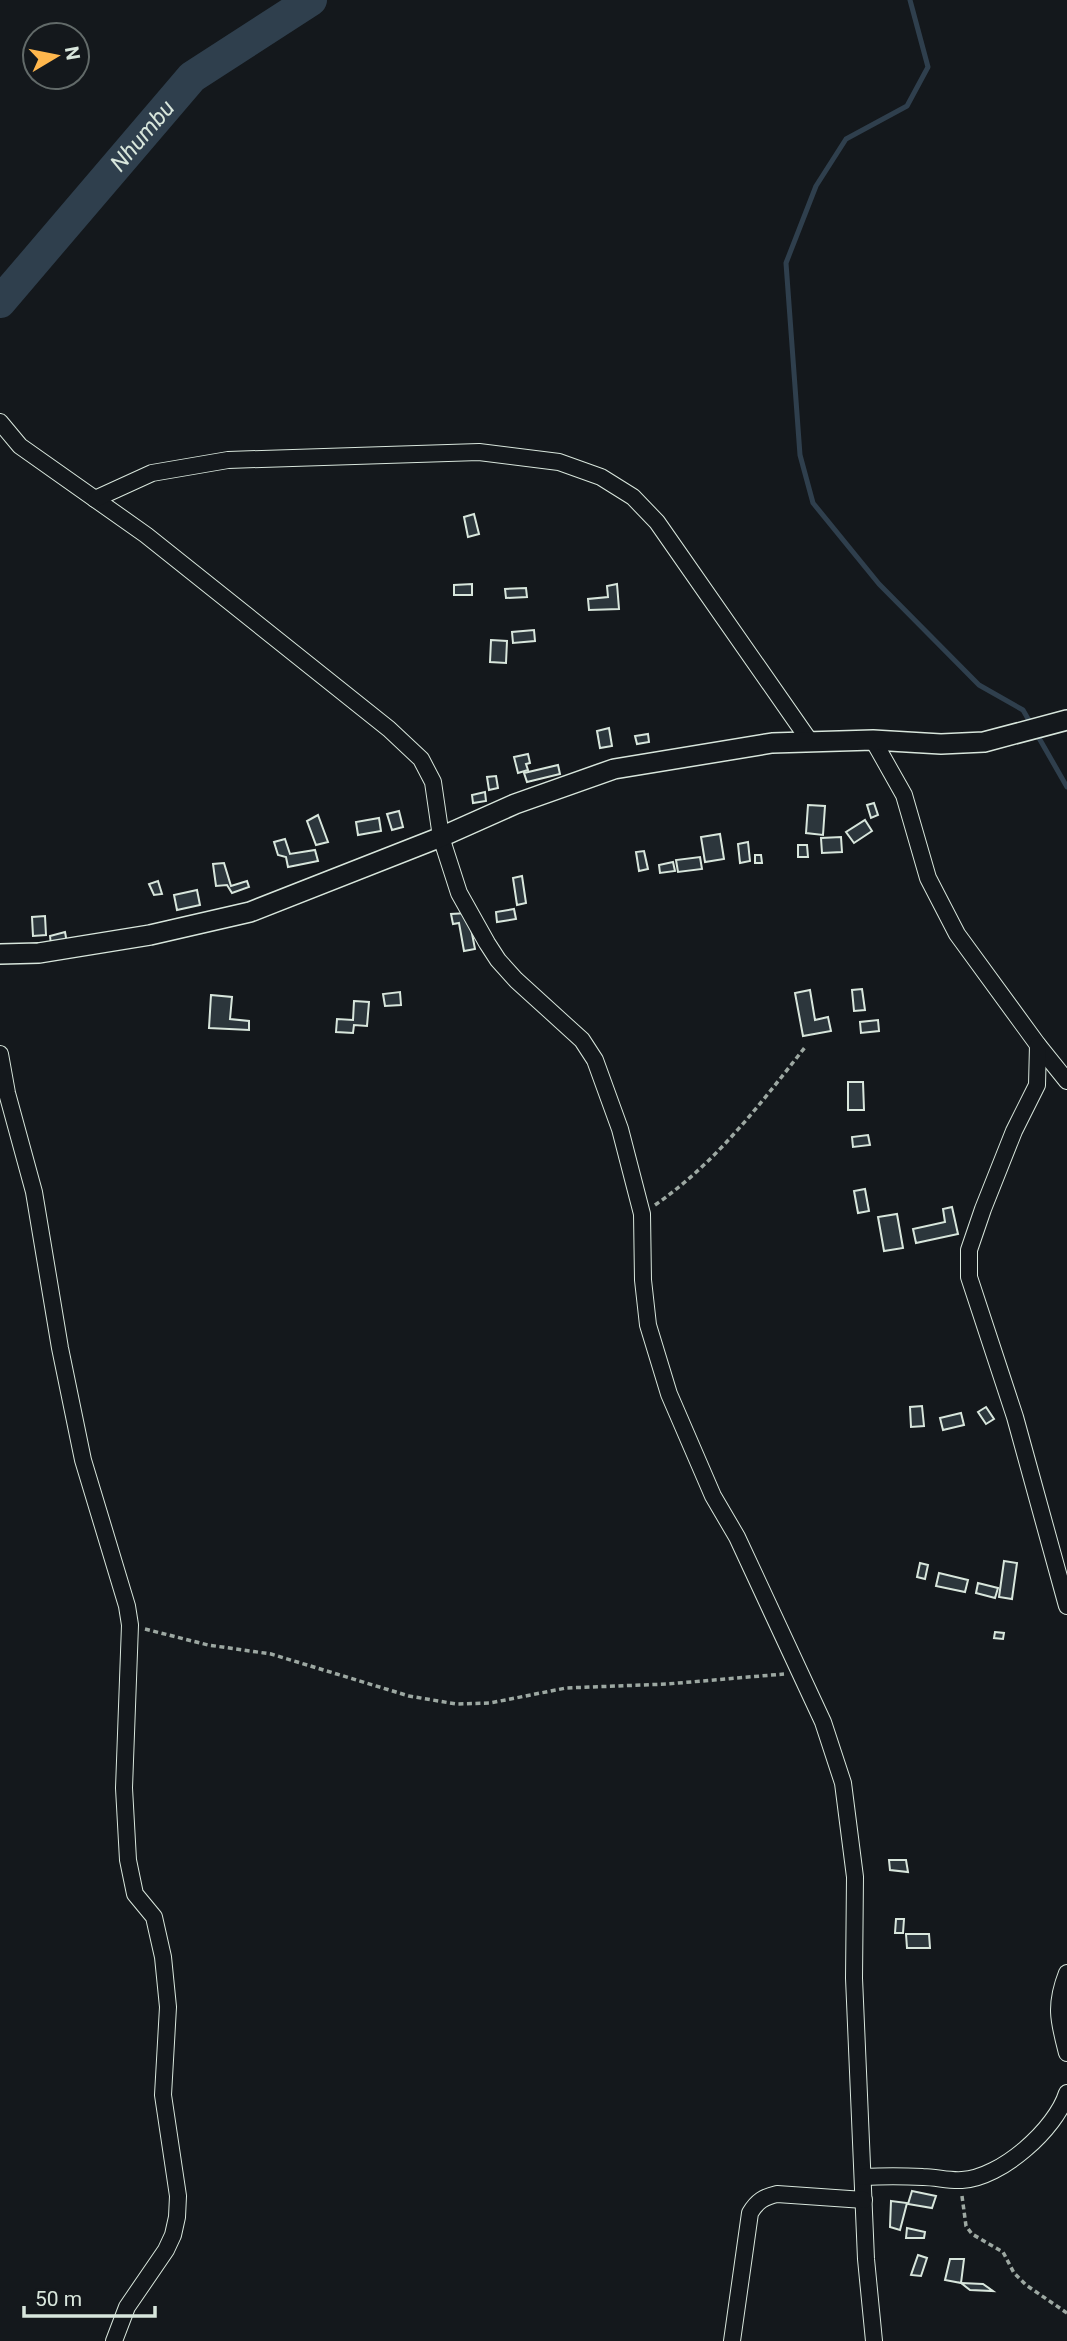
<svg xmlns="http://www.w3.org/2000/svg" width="1067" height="2341" font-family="Roboto,sans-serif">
<rect width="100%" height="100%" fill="#14181c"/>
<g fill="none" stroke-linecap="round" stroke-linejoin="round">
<path stroke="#2f3f4d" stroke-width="5" d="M910,0L928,67L907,106L846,139L816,186L786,263L800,455L813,503L879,584L979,685L1023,710L1067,787"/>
<path stroke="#2f3f4d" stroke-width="32" id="s1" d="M0,302L192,77L311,0"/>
</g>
<g fill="#2c363c" stroke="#d8e6dc" stroke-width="2">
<path d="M474,514L479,534L468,537L464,517Z"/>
<path d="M472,584V595H454V585Z"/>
<path d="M617,584L619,609L589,610L588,599L608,597L607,586Z"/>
<path d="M526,588L527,597L506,598L505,589Z"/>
<path d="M534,630L535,641L513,643L512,632Z"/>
<path d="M491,640L507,641L506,663L490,662Z"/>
<path d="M609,728L612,746L600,748L597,731Z"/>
<path d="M648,734L649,742L637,744L635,736Z"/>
<path d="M528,754L530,763L526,764L528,770L518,773L514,757Z"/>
<path d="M558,765L560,774L527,782L524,773Z"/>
<path d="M496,776L498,788L489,790L487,777Z"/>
<path d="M485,792L486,801L473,803L472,795Z"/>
<path d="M874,803L878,815L871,818L867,805Z"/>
<path d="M808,805L825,806L823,835L806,833Z"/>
<path d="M399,811L403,827L392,830L387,814Z"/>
<path d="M318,815L328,842L316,845L307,821Z"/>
<path d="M379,818L381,831L358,835L356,822Z"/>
<path d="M865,820L872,831L854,843L846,832Z"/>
<path d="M720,834L724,859L705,862L701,837Z"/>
<path d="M841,837L842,852L822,853L821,838Z"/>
<path d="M285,839L290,854L315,850L318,861L288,867L286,857L278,855L274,842Z"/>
<path d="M748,842L750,861L740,863L738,844Z"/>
<path d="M798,845H807L808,857H798Z"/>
<path d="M644,851L648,869L639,871L636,852Z"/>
<path d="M755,855H761L762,863H755Z"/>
<path d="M700,857L702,869L678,872L676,860Z"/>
<path d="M673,862L675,871L660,873L659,865Z"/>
<path d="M224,863L231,886L247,881L249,887L232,893L227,885L216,886L213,864Z"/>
<path d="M522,876L526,903L517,905L513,878Z"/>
<path d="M158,881L162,894L154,895L149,884Z"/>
<path d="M197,890L200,905L177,910L174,895Z"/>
<path d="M514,909L516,919L497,922L496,912Z"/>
<path d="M468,913L475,949L464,951L459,923L453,924L451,914Z"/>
<path d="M45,916L46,935L33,936L32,917Z"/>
<path d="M65,932L67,943L51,945L50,936Z"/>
<path d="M862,989L865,1010L854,1011L852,990Z"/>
<path d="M810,990L815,1020L828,1017L831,1031L803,1036L795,993Z"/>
<path d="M400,992L401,1005L385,1006L383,994Z"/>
<path d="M211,995L232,997L230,1019L249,1021V1030L209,1028Z"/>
<path d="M354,1001L369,1002L367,1026L354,1025L353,1033L336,1032L337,1019L353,1020Z"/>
<path d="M878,1020L879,1031L861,1033L860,1022Z"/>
<path d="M848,1082H863L864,1110H848Z"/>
<path d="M868,1135L870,1145L853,1147L852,1137Z"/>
<path d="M865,1189L869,1211L858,1213L854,1191Z"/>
<path d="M952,1207L958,1234L916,1243L913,1229L945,1222L943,1209Z"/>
<path d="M897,1214L903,1248L884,1251L878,1217Z"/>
<path d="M922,1406L924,1426L911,1427L910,1407Z"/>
<path d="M986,1407L994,1419L986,1424L978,1412Z"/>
<path d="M961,1413L964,1425L943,1430L940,1418Z"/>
<path d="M1004,1561L1017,1563L1012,1599L999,1597Z"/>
<path d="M920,1563L928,1565L925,1579L917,1577Z"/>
<path d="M939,1573L968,1580L965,1592L936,1586Z"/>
<path d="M978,1583L998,1588L995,1598L976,1593Z"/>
<path d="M995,1632L1004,1633L1003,1639L994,1638Z"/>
<path d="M889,1860H906L908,1872L890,1870Z"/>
<path d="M896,1919H904L903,1933H895Z"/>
<path d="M906,1934H929L930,1948H907Z"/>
<path d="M912,2191L936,2196L932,2208L908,2204Z"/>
<path d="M891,2201L907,2203L900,2230L890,2227Z"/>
<path d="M907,2228L925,2232L924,2238H906Z"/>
<path d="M918,2255L927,2258L921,2276L911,2275Z"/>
<path d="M950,2259H964L961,2283L945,2280Z"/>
<path d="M961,2283L983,2284L993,2291L970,2290Z"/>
</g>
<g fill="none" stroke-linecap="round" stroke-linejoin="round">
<g stroke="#d8e6dc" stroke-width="18">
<g id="minor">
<path d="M0,422L20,446L146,535L389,729L421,759L433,782L441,837L459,893L487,943L498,960L516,980L582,1040L595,1060L620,1129L642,1214L643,1280L648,1325L669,1394L713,1496L737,1537L823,1722L843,1783L855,1877L854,1978L866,2259L874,2341"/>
<path d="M95,499L152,473L228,460L479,452L559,462L601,477L633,497L657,522L809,740"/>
<path d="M873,740L904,795L928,878L957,934L1038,1045L1067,1081"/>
<path d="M1038,1045L1037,1085L1014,1131L983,1209L969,1250V1277L1015,1417L1067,1606"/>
<path d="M0,1054L7,1093L34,1192L60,1348L83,1460L127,1606L130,1625L124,1788L128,1860L135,1894L154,1917L163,1957L168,2007L163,2095L178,2196L177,2217L173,2235L166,2250L127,2307L114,2341"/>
<path d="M1067,1973C1054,2006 1059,2022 1067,2053"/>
<path d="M863,2177C883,2176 903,2176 923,2177C936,2177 949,2181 962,2180C1001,2178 1056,2129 1067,2093"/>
<path d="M732,2341L750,2213C757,2201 764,2197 777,2194L864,2200"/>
</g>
</g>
<g stroke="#d8e6dc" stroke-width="22">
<path id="tertiary" d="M0,954L39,953L150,935L250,912L441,837L515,804L614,769L772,743L873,740L941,744L984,742L1067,720"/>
</g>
<g stroke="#9da8a2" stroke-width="3.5" stroke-dasharray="5 3.5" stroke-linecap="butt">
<path d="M655,1205C717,1162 760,1104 806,1046"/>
<path d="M145,1629L208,1645L271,1654L409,1696L456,1704L490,1703L566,1688L667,1684L784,1674"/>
<path d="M962,2196L966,2226L972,2234L1003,2252L1014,2273L1026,2285L1067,2313"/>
</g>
<use href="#minor" stroke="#14181c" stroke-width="16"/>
<use href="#tertiary" stroke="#14181c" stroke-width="19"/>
</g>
<g text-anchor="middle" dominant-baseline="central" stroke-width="5" stroke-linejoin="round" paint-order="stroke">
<g font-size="23" font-style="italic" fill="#d8e6dc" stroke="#14181c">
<text stroke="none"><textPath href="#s1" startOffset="219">Nhumbu</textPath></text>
</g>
</g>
<g transform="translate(56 56) rotate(80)"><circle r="33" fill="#14181c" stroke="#626a69" stroke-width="2"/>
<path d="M0-5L12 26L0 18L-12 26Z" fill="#ffb74d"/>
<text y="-10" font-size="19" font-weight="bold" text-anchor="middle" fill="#d8e6dc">N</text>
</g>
<path d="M24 2306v10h131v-10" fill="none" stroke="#d8e6dc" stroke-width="3.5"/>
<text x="35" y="2306" font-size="21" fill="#d8e6dc" stroke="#14181c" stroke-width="5" paint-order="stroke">50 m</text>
</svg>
